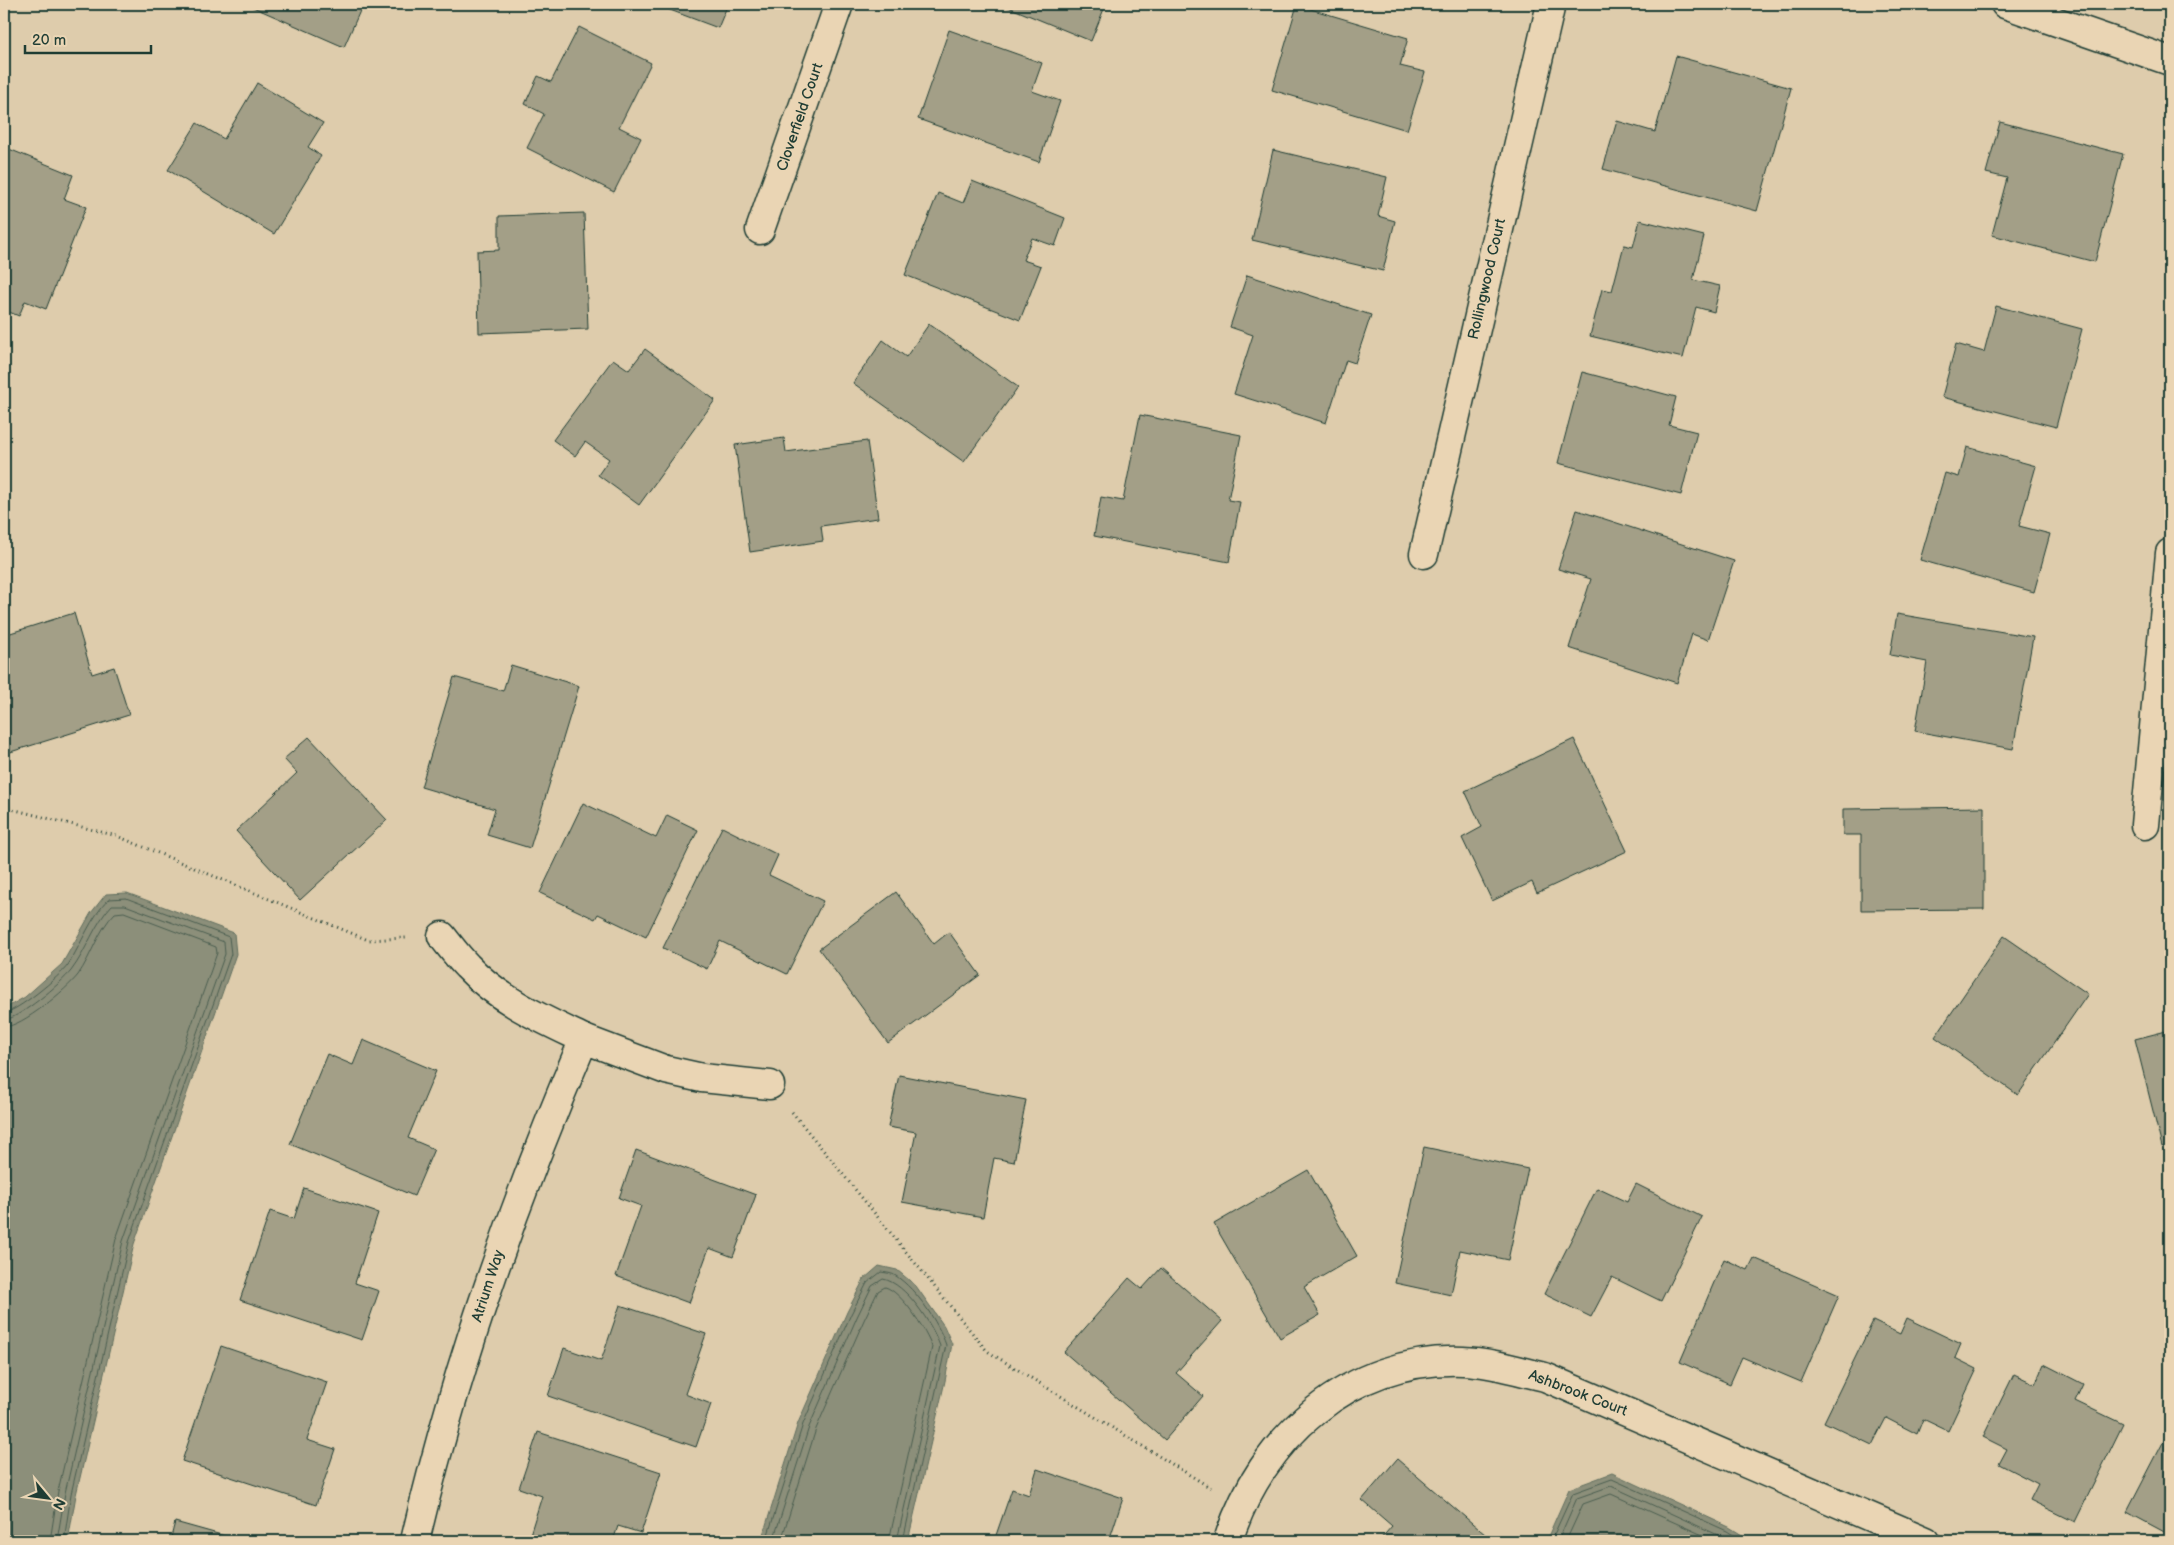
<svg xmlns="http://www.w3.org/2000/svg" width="2174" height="1545" font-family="'Balsamiq Sans',sans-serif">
<rect width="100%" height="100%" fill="#deccac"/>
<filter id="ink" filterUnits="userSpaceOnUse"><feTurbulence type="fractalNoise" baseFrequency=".02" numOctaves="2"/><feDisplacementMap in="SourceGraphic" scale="10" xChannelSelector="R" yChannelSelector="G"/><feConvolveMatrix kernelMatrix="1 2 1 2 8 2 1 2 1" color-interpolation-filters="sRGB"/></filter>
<g filter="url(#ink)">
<g fill="#8c8f7a" stroke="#606e5e">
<path d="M127,893L234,933L236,954L134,1244L76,1495L68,1541H4V1009L25,997L62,964L91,913L106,894Z"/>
<path d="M879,1266L897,1270L916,1286L944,1326L952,1344L945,1381L908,1541H761L798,1423L847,1312L864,1279Z"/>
<path d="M1612,1473L1729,1527L1752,1541H1546L1569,1489Z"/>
</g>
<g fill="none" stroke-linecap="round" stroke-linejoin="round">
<g stroke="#4b5e50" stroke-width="1">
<path d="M4,1013C17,1012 60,976 68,965C82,943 90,918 109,899L126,898L229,937L231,954L129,1242L71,1494L64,1541"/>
<path d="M4,1020C19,1019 61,983 71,971C87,950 94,924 112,905H125L224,942L225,954L123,1241L65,1493L57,1541"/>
<path d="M4,1027C22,1027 67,989 78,975C92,955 98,930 115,913L124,912L216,947L217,953L116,1239L58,1491L50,1541"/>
<path d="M766,1541L803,1424L851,1314L867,1283L881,1272C886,1273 892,1273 896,1276C917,1290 938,1322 946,1345L903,1541"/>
<path d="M773,1541L809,1427L857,1317L872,1286L883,1279C906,1283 932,1324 940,1346L897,1541"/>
<path d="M781,1541L816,1429L864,1320L878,1291L885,1287C901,1291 927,1331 932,1347L889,1541"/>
<path d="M1551,1541L1573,1493L1612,1479L1727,1531L1743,1541"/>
<path d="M1558,1541L1577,1498L1611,1486L1731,1541"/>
<path d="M1566,1541L1583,1504L1611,1494L1716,1541"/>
</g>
</g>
<g fill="#a39f87" stroke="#1f3d34">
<path d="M246,4H363L344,47Z"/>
<path d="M654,4H728L718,28Z"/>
<path d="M1001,4H1106L1091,41Z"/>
<path d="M1297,5L1408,38L1400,66L1425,72L1407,130L1272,90Z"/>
<path d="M579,27L651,63L619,127L641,138L614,192L527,148L544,114L525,104L538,76L551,82Z"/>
<path d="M949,30L1042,63L1032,91L1060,101L1039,162L918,119Z"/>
<path d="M1676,56L1791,88L1757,211L1603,169L1617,121L1655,132Z"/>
<path d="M257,83L323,123L308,147L321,156L274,234L168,170L197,123L224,139Z"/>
<path d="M2000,122L2123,154L2095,262L1992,235L2007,178L1986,173Z"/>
<path d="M4,147L73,175L64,199L86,207L46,309L25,301L19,316L4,310Z"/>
<path d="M1273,150L1387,177L1378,216L1395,221L1383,271L1252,240Z"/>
<path d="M972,181L1065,218L1055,246L1032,238L1023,260L1041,266L1020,320L905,275L938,193L963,203Z"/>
<path d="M584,213L588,329L479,333L477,251L499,250V216Z"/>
<path d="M1640,220L1704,236L1693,280L1720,286L1714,312L1696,307L1683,358L1590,336L1602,289L1612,291L1624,245L1633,247Z"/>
<path d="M1247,275L1371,315L1355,363L1346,360L1326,423L1234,394L1253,335L1230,327Z"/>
<path d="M1996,306L2082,329L2056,427L1942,397L1956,344L1984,352Z"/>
<path d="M929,324L1018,387L964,462L853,383L883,340L906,357Z"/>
<path d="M645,349L715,400L639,505L598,475L609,459L585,442L575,456L553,440L613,359L629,370Z"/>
<path d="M1582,372L1676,397L1669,425L1697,432L1681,495L1558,463Z"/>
<path d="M1140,415L1241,435L1228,500L1240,502L1229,562L1094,536L1101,497L1123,501Z"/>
<path d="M784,438L786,452L867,441L878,518L821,526L823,541L750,552L735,445Z"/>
<path d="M1967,447L2036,466L2019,526L2050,534L2034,592L1920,560L1945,473L1959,477Z"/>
<path d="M1577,510L1734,561L1708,640L1692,634L1677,683L1569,648L1591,579L1558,569Z"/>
<path d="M74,613L92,674L114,667L129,715L4,754V635Z"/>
<path d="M1897,614L2033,637L2013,749L1915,731L1927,662L1890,655Z"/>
<path d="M511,665L579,686L530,848L487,835L495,809L421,787L454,677L503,691Z"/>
<path d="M309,737L387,820L300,900L236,831L297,773L284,759Z"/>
<path d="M1574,739L1627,851L1537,893L1532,882L1492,901L1462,838L1482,827L1465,791Z"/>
<path d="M583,803L656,838L667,815L698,830L646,937L598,914L595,919L540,893Z"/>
<path d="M1984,807V909L1861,910V835H1843V809Z"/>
<path d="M722,827L778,855L769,875L823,901L787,974L720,941L707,969L663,948Z"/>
<path d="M896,892L934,944L949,932L980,975L888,1043L819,949Z"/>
<path d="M2004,936L2088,994L2018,1095L1935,1037Z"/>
<path d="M2170,1030V1144L2162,1147L2135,1039Z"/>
<path d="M363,1040L436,1071L408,1138L434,1149L414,1196L290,1144L327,1054L353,1065Z"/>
<path d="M899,1075L1026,1100L1014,1162L994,1158L983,1217L902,1202L916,1132L888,1127Z"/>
<path d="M1424,1147L1528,1169L1508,1260L1460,1250L1451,1295L1395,1283Z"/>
<path d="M636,1150L756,1195L733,1257L709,1248L689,1303L616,1276L641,1206L619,1198Z"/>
<path d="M1308,1170L1357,1256L1304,1287L1320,1315L1280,1338L1214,1224Z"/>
<path d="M1636,1184L1702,1217L1661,1301L1612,1277L1591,1317L1544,1294L1597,1188L1627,1202Z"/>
<path d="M304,1188L378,1213L355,1283L379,1291L362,1340L240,1300L270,1211L294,1219Z"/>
<path d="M1754,1258L1839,1295L1801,1382L1742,1357L1730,1384L1680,1362L1724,1259L1748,1270Z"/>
<path d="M1161,1268L1222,1321L1176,1373L1203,1396L1165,1440L1064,1352L1129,1278L1142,1289Z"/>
<path d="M620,1305L706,1334L685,1394L711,1404L696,1447L548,1396L564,1348L601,1361Z"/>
<path d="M1907,1318L1961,1344L1955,1358L1977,1369L1948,1431L1923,1419L1917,1434L1886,1418L1872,1445L1824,1422L1873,1321L1900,1334Z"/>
<path d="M221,1346L327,1382L307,1440L335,1449L316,1505L182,1461Z"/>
<path d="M2044,1364L2083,1384L2075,1401L2123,1424L2075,1522L2030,1500L2038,1484L1999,1464L2007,1449L1983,1437L2014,1374L2035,1384Z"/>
<path d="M2170,1429V1535L2127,1512Z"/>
<path d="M538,1432L661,1472L641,1533L618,1526L613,1541H528L542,1496L519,1488Z"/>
<path d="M1397,1459L1486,1535L1481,1541H1379L1392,1526L1362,1500Z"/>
<path d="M1037,1469L1123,1498L1109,1541H994L1012,1489L1029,1495Z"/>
<path d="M175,1522L243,1541H170Z"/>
</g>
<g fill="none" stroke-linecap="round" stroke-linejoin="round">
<g stroke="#1f3d34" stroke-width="31">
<g id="minor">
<path d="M2005,4L2170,61"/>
<path d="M760,230L839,4"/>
<path d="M1424,554L1551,4"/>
<path d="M2145,825L2170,553"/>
<path d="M442,936C450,946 458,957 467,966C500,1001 542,1019 584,1039"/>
<path d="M415,1541C455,1369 514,1202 584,1039L666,1070L702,1078L770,1085"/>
<path d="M1228,1541C1261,1437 1350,1357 1463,1361C1491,1362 1519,1371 1545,1377L1926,1541"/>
</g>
</g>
<g stroke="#1f3d34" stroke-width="3" stroke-dasharray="1 4" stroke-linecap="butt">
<path d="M4,807L117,836L368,940L406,938"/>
<path d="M792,1112L987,1351L1211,1488"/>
</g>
<use href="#minor" stroke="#ead5b4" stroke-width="28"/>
</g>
</g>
<g text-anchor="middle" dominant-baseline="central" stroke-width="4" stroke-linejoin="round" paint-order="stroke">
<g font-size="15" fill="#1f3d34" stroke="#ead5b4">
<text transform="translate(800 117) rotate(-71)">Cloverfield Court</text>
<text transform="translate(1487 279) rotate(-77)">Rollingwood Court</text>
<text transform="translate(488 1286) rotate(-72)">Atrium Way</text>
<text transform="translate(1578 1393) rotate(21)">Ashbrook Court</text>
</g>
</g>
<rect width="2174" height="1545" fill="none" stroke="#ead5b4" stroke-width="20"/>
<rect x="10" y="10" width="2154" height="1525" fill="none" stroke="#1f3d34" stroke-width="2" filter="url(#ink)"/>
<g transform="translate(48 1498) rotate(119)" stroke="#ead5b4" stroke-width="4" paint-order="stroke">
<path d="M0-4L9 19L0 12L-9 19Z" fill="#1f3d34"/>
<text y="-8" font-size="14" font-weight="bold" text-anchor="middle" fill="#1f3d34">N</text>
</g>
<path d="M25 45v8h126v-8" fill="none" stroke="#1f3d34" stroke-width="2.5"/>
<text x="32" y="45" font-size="15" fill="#1f3d34" stroke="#ead5b4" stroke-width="4" paint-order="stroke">20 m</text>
</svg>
